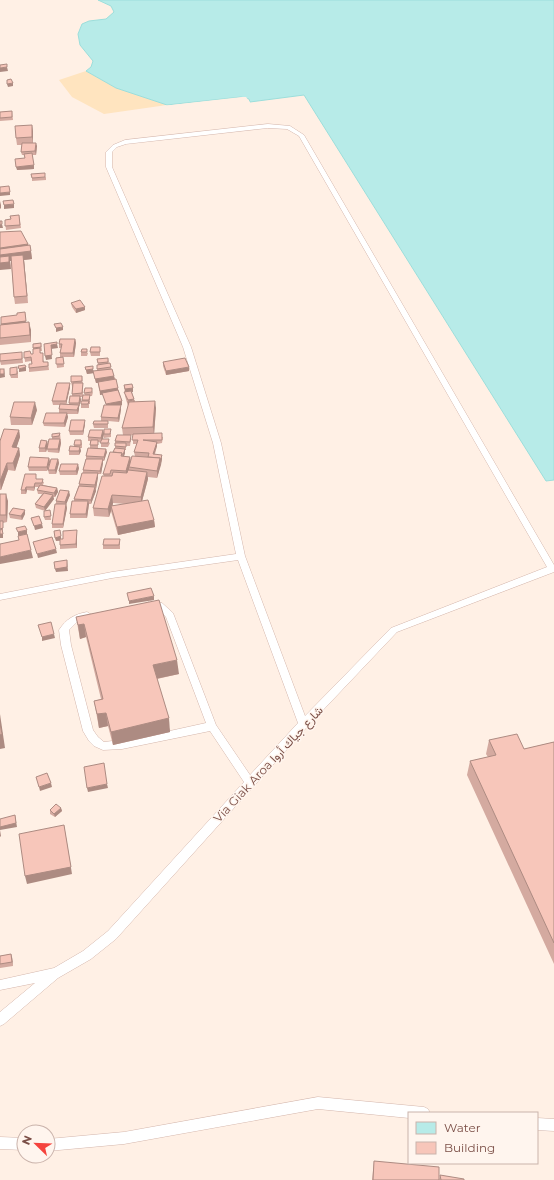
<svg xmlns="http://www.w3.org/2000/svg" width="554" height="1180" font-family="Montserrat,Vazirmatn,sans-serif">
<rect width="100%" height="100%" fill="#fff0e5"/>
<path fill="#ffe4bf" d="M86,71L116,88L167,105L104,114L72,97L59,80Z"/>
<path fill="#b7ebe8" stroke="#9cdedb" d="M98,0H554V480L546,481L304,95L250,102L249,99L241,97L167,105L116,88L86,71L91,67L93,61L80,45L78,34L82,24L89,21L106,19L114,12L111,6Z"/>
<path fill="#fff0e5" d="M242,97H246L250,102L242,99L167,107L162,106Z"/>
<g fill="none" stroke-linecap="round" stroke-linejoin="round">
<g stroke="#d4b6ac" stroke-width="1">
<g id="service">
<path d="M268,124L290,126L304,135L554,565V572L397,632L307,727L116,939L91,959L58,978L4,1024L0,1026V1012L35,983L0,990V980L54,968L83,951L108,931L244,782L210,731L122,749L103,750L94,746L89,741L83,731L61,645L59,630C66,619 75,614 87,612L92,615L90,617L77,622L69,630L71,645L93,730L98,737L104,742L138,738L206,723L166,617L157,608L147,606L145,604L150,601L162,603L173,613L216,725L250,775L298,723L238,560L112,578L0,600V594L112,572L236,554L213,443L183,347L106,167V152L113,145L125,140ZM268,128L287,129L299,136L547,567L391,628L305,716L245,556L221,443L191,347L112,167V152L117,147L126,144Z"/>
<path d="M318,1097L424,1107L428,1109L430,1113H409V1118L318,1109L124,1144L48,1151V1139L124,1132Z"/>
<path d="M537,1118L554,1119V1131L537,1130Z"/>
<path d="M0,1137L24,1138V1150L0,1149Z"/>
</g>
</g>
<use href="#service" fill="#fff" fill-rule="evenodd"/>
</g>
<g fill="#d4aaa0" fill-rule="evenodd">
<path d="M12,111L13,120L0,121V112Z"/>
<path d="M32,125L33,143L37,146L36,155H32L34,169L17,170L25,158L24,155H22L21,152L22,145H17L16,138Z"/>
<path d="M46,177V180L32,181V178Z"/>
<path d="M19,215L21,228L6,230L5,220L11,219Z"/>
<path d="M0,232L28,244L29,246L30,245L32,259L24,260L28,303L15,304L14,297L11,261H10L11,269Z"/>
<path d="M71,303L85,310L76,313L72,307Z"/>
<path d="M26,322L31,330V342L0,345V325Z"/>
<path d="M75,339L76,343L74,357H63L64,367L57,368L56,358L60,357V353L61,348H59V344Z"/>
<path d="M41,343L42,351H40L41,353L44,362H48L49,370L29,372V368L32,364L31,361L25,362L24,352L31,354H33V344Z"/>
<path d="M100,347V356H91L90,352Z"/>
<path d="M82,349L88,353L87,356H81V352Z"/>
<path d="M22,352L23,363L1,365L0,361Z"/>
<path d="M108,358L109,364L110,363L111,369L114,376L115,379L122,401V405H119L121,409L119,422L108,421V428H94L93,424L101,421V417L106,405L103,394L100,395L98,383H96L94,373L87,374L85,367L94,371H97V365H98L97,359Z"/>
<path d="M163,362L189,371L166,375L163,366Z"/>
<path d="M18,371V378H11L10,375Z"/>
<path d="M82,376L83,387V395H85L84,393L93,392L92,396H90V404H89V408H81V404L82,401V397H80L81,400L79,407V409L78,414H67L68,417L65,427L44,426L43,423L59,413V409L60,405H53L52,401L70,383V387L66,405H69V403L72,396V386L71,382Z"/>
<path d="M124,385L133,388V392H132L134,399L135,402L156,408L154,434L163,437L162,443L157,444V446L155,454L162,459L157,478L148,477V479L142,501L154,520L155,527L118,535L111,511L109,517L94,516L93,508L104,476L103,474L115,448V441L123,435L122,428L128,406L125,396ZM126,435H133V444H137L134,452L135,456L131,461L130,457L124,456L125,453V450H126V446H130L131,439ZM113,503L126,504L112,506Z"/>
<path d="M37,410L32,425H11L10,417Z"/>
<path d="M85,424L83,435H70L69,431Z"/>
<path d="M19,430L20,437L16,448H19L20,455L15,471L8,470L1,490H0V441Z"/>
<path d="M103,430L104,433H111V437L104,438V434L103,439L110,443L108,447H101V442H98V448L107,452L104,461H103V463L101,474H98V477L96,489V491L91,504H89L87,518H70V514L74,501V499L83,473V470L86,459V456L90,448V441H88V437Z"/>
<path d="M60,433L61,443L59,453L48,452L47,449L52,439V437Z"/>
<path d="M81,440L82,444V448H80L81,451L79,455H69V451L74,447V445Z"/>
<path d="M47,441L48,445L46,452H39V448Z"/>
<path d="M49,458L50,462L47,471H29L28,467Z"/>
<path d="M58,459L59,463L56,474H49L48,470Z"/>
<path d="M79,468L77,475H60L59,471Z"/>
<path d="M37,479L44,482L43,485L57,488L58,492L55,497H53L54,499L45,511L36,508L35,504L42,494H38L37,490L39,487H35L34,491L27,490L26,494H21V490Z"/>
<path d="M0,494L8,501L7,522L3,523V532H2L3,538H0Z"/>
<path d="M70,495L66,504L67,508L63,528H52V524L56,504V501Z"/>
<path d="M50,510L51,520H45L44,517Z"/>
<path d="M9,514H25L22,520L10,518Z"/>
<path d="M54,531L61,539L77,534V548L60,549V541H56Z"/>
<path d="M120,542V549H103V545Z"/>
<path d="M76,617L179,674L157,679L170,732L113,745L108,726L99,728L94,701L101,699L86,637L80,639Z"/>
<path d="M489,740L524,749L554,742V964L467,775L470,761L488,757L486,754Z"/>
<path d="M61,808L62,811L55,817L50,814V810Z"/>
<path d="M11,954L12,957L13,966L0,968V956Z"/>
<path d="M374,1161L439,1180L440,1175L464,1180H372Z"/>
</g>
<g fill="#ad8b82">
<path d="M7,67L8,71L0,72V68Z"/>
<path d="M13,83V86L8,87L7,84Z"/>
<path d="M32,125L33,131V144L32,137Z"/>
<path d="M36,143L37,146L36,155L35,151Z"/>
<path d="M34,165V169L17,170L16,167Z"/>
<path d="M10,192V195L0,196V193Z"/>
<path d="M1,201V208L0,209V205Z"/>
<path d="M14,204V208L4,209V205Z"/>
<path d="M2,224L3,228H0V225Z"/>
<path d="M28,244L30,251H31L32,259L24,260L28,303L23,260L10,261L11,269L0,270V248Z"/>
<path d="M85,307V310L76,313V309Z"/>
<path d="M25,312L26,325L2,327L1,324Z"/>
<path d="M29,322L31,330V342L30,335Z"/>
<path d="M63,327V330L56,332V328Z"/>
<path d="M75,339L76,343L74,357L73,353Z"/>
<path d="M57,344L58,348L51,349L52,359L46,360L45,356L51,345Z"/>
<path d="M26,367V371L19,372V369Z"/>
<path d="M189,367V371L166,375V371Z"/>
<path d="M4,369L5,377L0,378V374Z"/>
<path d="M93,369L94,373L87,374L86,370Z"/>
<path d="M114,376L115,380L96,383L95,379Z"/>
<path d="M70,383V387L66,405V401Z"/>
<path d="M118,388V392L100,395V391Z"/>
<path d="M133,388V392L125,393V389Z"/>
<path d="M80,396L81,400L79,407V403Z"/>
<path d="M122,401V405L106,407V404Z"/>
<path d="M155,401L156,408L154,435L153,427Z"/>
<path d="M35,402L37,410L32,425L31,418Z"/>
<path d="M79,405V409L78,414L77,410Z"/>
<path d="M121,405V409L119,422L118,418Z"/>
<path d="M67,413L68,417L65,427L64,423Z"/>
<path d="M85,420V424L83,435V431Z"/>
<path d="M19,430L20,437L14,455L12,447Z"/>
<path d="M103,430L104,434L102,442L101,438Z"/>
<path d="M60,439L61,443L59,453L58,449Z"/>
<path d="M47,441L48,445L46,452L45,448Z"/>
<path d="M157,442V446L153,458V454Z"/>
<path d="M80,447L81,451L79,455V451Z"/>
<path d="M19,448L20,455L15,471L13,463Z"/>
<path d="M106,449L107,452L104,461V457Z"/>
<path d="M125,449V453L123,459V455Z"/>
<path d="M162,455V459L161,465L160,461Z"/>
<path d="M130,457L131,464L129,467V470L126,479V471Z"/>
<path d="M49,458L50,462L47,471V467Z"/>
<path d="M160,458L161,465L157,478V471Z"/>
<path d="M58,459L59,463L56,474L55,470Z"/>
<path d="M103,459V463L101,474L100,471Z"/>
<path d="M7,463L8,470L1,490L0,481Z"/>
<path d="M78,464L79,468L77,475L76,471Z"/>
<path d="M147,472L148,479L141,505V497Z"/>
<path d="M98,473V477L96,489L95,485Z"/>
<path d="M35,483V487L34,491V487Z"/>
<path d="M26,487L27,490L26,494L25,490Z"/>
<path d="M95,487L96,491L91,504V500Z"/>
<path d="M57,488L58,492L55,497L54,493Z"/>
<path d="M69,491L70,495L66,505L65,502Z"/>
<path d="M6,494L8,501L7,522L6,515Z"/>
<path d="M53,495L54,499L45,511L44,507Z"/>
<path d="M112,495L113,503L112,510L111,506V511L109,517L108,509Z"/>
<path d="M88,501L89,504L87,518L86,514Z"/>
<path d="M66,504L67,508L63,528V524Z"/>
<path d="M25,510V514L22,520L21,516Z"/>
<path d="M154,520L155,527L118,535L117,527Z"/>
<path d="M42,524L43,528L35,530L34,526Z"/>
<path d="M27,530V534L18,536V532Z"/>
<path d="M77,530V548L76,544Z"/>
<rect x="0" y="534" width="3" height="4"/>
<path d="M61,536V540L56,541L55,538Z"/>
<path d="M56,549L57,553L38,558L37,554Z"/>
<path d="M31,550L33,558L0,564V557Z"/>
<path d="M67,560L68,571L56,572L55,569Z"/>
<path d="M154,596V600L129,604V601Z"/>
<path d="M84,624L86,637L80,639L78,625Z"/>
<path d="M54,634L55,638L42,641V637Z"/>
<path d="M177,660L179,674L155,679L153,665Z"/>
<path d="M106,713L108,726L99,728L97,714Z"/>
<path d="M0,714L5,748L0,749Z"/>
<path d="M169,718L170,732L113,745L111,732Z"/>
<path d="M51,783L52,787L40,791L39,787Z"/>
<path d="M107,784L108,788L88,792L87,788Z"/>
<path d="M61,808L62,811L55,817L54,814Z"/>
<path d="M15,815L17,827L0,830L1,836L0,837V827Z"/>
<path d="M64,825L72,874L27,884L25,876Z"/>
<path d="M11,954L12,957L13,966L12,962Z"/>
</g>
<g fill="#f7c6ba" stroke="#ad8b82">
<path d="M7,64V67L0,68V65Z"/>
<path d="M11,79L13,83L7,84V80Z"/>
<path d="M12,111V117L0,118V112Z"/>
<path d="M32,125V137L16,138L15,126Z"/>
<path d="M22,143H36L35,151L21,152Z"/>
<path d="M32,153L34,165L16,167L15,159L25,158L24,154Z"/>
<path d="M45,173V177L32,178L31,174Z"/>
<path d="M9,186L10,192L0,193V187Z"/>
<path d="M13,200L14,204L4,205L3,201Z"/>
<path d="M19,215L20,225L5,226V220L11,219L10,216Z"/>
<path d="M0,221H2V224L0,225Z"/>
<path d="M21,231L28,244L0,248V232Z"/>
<path d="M30,245L31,251L0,255V249Z"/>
<path d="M23,255L27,296L14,297L11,256Z"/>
<path d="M9,256V262L0,263V257Z"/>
<path d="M80,300L85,307L76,309L71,303Z"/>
<path d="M25,312L26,321L1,324V317L17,315V313Z"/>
<path d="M29,322L30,335L0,338V325Z"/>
<path d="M61,323L63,327L56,328L54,324Z"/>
<path d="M60,339H75L73,353H60L62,344H59Z"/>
<path d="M57,342V344L51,345L52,355L45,356L44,344Z"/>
<path d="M41,343V347L33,348V344Z"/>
<path d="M91,347H100V352H90Z"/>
<path d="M40,348V353H43V362H48V366L29,368V364H32L31,357L24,358V352L30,351L31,354H33V349Z"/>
<path d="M82,349H87V352H81Z"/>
<path d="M22,352V359L0,361V354Z"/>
<path d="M63,357L64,364H56V358Z"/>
<path d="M108,358V362L98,363L97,359Z"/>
<path d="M185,358L189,367L166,371L163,362Z"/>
<path d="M110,363L111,367L97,369V365Z"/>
<path d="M25,365L26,367L19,369L18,366Z"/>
<path d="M93,366V369L86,370L85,367Z"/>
<path d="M17,367V374L10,375V368Z"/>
<rect x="0" y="369" width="4" height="5"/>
<path d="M112,369L114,376L95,379L93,371Z"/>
<path d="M71,376H82V381L71,382Z"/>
<path d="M116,379L118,388L100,391L98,382Z"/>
<path d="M57,383H70L66,401H52Z"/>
<path d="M73,383H83L82,393L72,394Z"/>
<path d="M132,384L133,388L125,389L124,385Z"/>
<path d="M85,388H92V392L84,393Z"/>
<path d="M118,390L122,401L106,404L102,393Z"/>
<path d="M131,391L134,399L128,400L124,392Z"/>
<path d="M83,395H90L89,400H82Z"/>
<path d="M70,396H80L79,403H69Z"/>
<path d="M134,400V402H129V405L128,401Z"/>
<path d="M81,401H89L88,404H81Z"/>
<path d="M155,401L153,427L122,428L129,402Z"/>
<path d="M14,402H35L31,418L10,417Z"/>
<path d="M60,404L79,405L77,410L59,409Z"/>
<path d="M104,405H121L118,418L101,417Z"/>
<path d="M46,413H67L64,423H43Z"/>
<path d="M71,420H85L83,431H69Z"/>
<path d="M94,421H108V424H93Z"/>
<path d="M4,429L19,430L12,447L19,448L13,463H7L0,481V441Z"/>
<path d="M104,429H111L110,434H104Z"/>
<path d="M90,430H103L101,438L88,437Z"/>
<path d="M60,433L59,436L52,437V434Z"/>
<path d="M162,433V440H143L157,442L153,454L162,455L160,461V458L148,457L149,453L134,452L138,440H132L133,434Z"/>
<path d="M117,435H131L130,442L115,441Z"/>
<path d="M49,439H60L58,449H47Z"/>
<path d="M102,439H109L108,443H100Z"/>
<path d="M41,440L47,441L45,448H39Z"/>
<path d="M75,440H81V445H74Z"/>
<path d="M91,440H98V445H90Z"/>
<path d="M115,443H126V447L115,446Z"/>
<path d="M70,446L80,447L79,451H69Z"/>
<path d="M88,448L106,449L104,457L86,456Z"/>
<path d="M115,448L125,449L123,455H122V453L113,452Z"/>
<path d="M110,452L122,453L121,456L130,457L126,471L111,470L110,474H103Z"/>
<path d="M132,456L160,458L157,471L129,467Z"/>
<path d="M30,457L49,458L47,467H28Z"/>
<path d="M51,459H58L55,470H48Z"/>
<path d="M86,459H103L100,471L83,470Z"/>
<path d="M61,464H78L76,471H59Z"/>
<path d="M128,470L147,472L141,497L112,495L108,509L93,508L102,476H112L113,472L127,473Z"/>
<path d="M82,473H98L95,485L79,484Z"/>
<path d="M25,474H36V479H43L42,483H35L34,487H26L25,490H21Z"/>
<path d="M40,485L57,488L54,493L37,490Z"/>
<path d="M79,486L95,487L91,500L74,499Z"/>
<path d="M60,490L69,491L65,502L56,501Z"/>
<path d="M44,493L53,495L44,507L35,504Z"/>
<rect x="0" y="494" width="6" height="21"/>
<path d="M148,500L154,520L117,527L111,506Z"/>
<path d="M72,501H88L86,514H70Z"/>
<path d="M55,504H66L63,524H52Z"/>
<path d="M13,508L25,510L21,516L9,514Z"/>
<path d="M50,510L51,516L44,517V511Z"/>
<path d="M39,516L42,524L34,526L31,518Z"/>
<path d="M0,521H3V528L0,529Z"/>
<path d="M25,526L27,530L18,532L16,528Z"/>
<path d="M2,529L3,534H0V530Z"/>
<path d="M60,530L61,536L55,538L54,531Z"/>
<path d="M77,530L76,544L60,545V539H63V531Z"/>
<path d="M27,534L31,550L0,557V544L19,540L18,536Z"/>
<path d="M52,537L56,549L37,554L33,542Z"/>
<path d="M104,539H120L119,545H103Z"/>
<path d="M67,560V567L55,569L54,562Z"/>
<path d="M151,588L154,596L129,601L127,593Z"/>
<path d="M159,600L177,660L153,665L169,718L111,732L106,713L97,714L94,701L103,699L84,624L78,625L76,617Z"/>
<path d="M51,622L54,634L42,637L38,625Z"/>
<path d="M0,723L2,734L0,735Z"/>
<path d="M517,734L524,749L554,742V943L470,761L496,755L489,740Z"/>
<path d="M104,763L107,784L87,788L84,767Z"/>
<path d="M47,773L51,783L39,787L36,777Z"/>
<path d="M56,804L61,808L54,814L50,810Z"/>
<path d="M15,815L16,823L0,827V819Z"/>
<path d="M64,825L71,867L25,876L19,834Z"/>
<path d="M11,954L12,962L0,964V956Z"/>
<path d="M374,1161L439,1167V1180H373Z"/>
<path d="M440,1175L464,1179V1180H441Z"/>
</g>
<g text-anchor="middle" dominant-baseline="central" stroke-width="3" stroke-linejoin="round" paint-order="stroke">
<g font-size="12" fill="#7b4f47" stroke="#fff5ee">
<text transform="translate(268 764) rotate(-47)">Via Giak Aroa شارع جياك أروا</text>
</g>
</g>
<rect x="408" y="1112" width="130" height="52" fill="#fff5ee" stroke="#cab3ab"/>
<rect x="416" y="1122" width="20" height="12" fill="#b7ebe8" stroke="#cab3ab"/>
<text x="444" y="1132" font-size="12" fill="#7b4f47">Water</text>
<rect x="416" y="1142" width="20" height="12" fill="#f7c6ba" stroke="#cab3ab"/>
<text x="444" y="1152" font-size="12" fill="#7b4f47">Building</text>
<g transform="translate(36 1144) rotate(293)"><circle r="19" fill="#fff5ee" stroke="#cab3ab"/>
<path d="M0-3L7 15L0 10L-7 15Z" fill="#f5433d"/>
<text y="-6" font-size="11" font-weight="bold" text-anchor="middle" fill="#7b4f47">N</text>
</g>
</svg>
